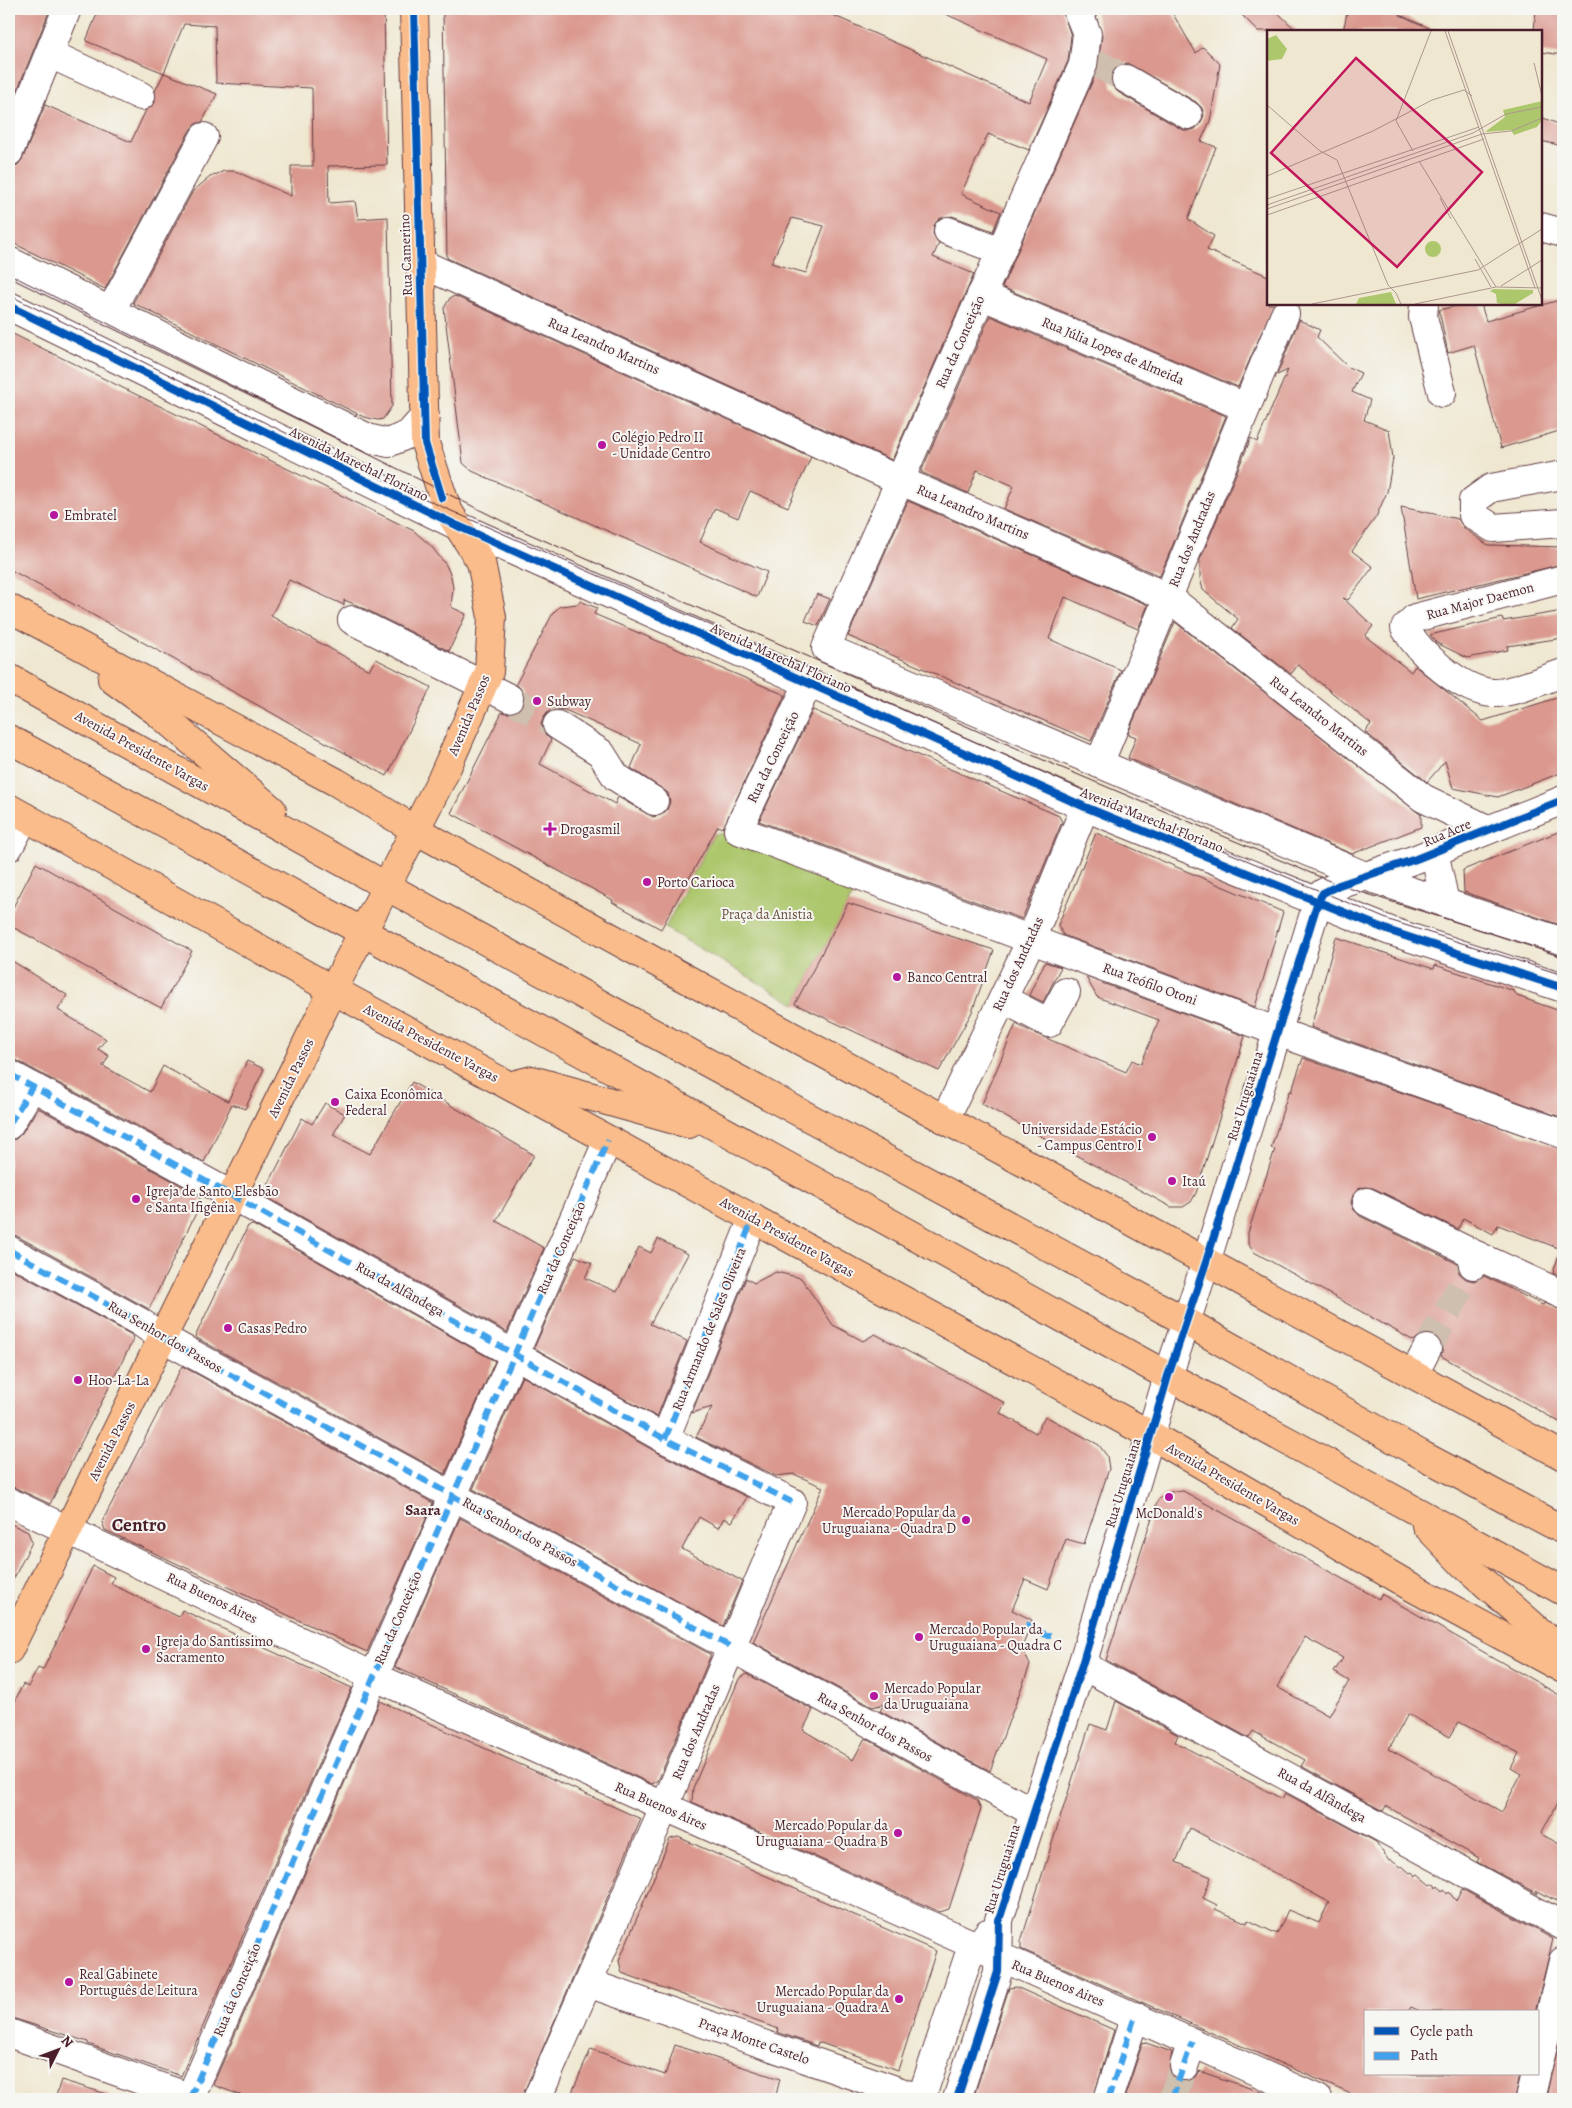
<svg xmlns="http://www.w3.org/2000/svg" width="1572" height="2108" font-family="Alegreya,serif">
<rect width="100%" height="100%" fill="#f6f6f2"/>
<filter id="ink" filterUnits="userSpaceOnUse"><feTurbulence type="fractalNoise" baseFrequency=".02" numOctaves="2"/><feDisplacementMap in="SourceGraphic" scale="10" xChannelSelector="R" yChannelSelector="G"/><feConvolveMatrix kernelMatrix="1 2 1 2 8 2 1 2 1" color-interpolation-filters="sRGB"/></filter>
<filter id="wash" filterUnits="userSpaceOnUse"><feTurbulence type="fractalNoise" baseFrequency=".0096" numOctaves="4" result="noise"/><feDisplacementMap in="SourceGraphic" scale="20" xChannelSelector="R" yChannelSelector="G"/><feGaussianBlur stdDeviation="1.12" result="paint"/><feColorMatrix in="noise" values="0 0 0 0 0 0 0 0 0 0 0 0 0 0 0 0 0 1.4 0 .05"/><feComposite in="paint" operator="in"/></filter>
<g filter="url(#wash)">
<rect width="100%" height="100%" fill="#efe7d0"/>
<path fill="#adc76d" stroke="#7c734c" d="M734,833L859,883L795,1004L665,928L714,834Z"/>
<g id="blocks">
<g fill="#da988e" fill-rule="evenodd">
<path d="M9,9H50L9,111Z"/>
<path d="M99,9H162L171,12V9H384L387,165L328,166L329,203L355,201L358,219L388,217L392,406L383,419L378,420L364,417L133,303L193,191L210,177L224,171H235L291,196V166H313L312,88L216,83L215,26L184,24L164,73L86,41Z"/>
<path d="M443,9H819L1029,102L1047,59L934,9H1062L1071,36L1068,61L1029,150L988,134L961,194L1001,212L993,231L952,216L939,219L934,225L933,234L939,243L933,257L974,274L892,460L447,258ZM792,218L824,226L806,273L771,263Z"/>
<path d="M1094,9H1170L1196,53L1203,47L1220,64L1210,121L1201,141L1216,147L1188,219L1214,236L1207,250L1268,276V304H1274L1238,387L1002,287L1097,71L1102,36ZM1127,63L1196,102L1202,108L1204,115L1201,123L1195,129L1188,131L1181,129L1118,92L1112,86L1110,79L1112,72L1119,65Z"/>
<path d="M1236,9H1274L1297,31H1258Z"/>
<path d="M1348,9H1402L1400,15L1436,31H1343Z"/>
<path d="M1536,9H1563V55L1541,52V31H1534Z"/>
<path d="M164,73L217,94L202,122L195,124L190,130L105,289L9,241V167L18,165L23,158L45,105L131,142L146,110L155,103V91Z"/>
<path d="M1541,117L1563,126V146L1541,141Z"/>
<path d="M455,296L811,457L788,507L750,491L738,518L715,508L700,542L767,572L757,597L472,471L463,463L444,308L450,298Z"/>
<path d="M1563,299V430L1501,448L1474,345L1448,353L1439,310L1464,304H1481L1486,321Z"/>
<path d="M990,316L1226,416L1160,576L1004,509L1014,486L977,470L968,493L921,472Z"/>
<path d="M1299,320L1320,330L1317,337L1348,367L1361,373L1352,392L1370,400L1364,420L1389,430L1393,458L1387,492L1376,517L1352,551L1373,567L1348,600L1343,598L1373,626L1365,636L1411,672L1415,666L1483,721L1563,696V772L1498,797L1453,788L1445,761L1427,782L1365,732L1371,724L1298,665L1291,674L1232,628L1238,619L1203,590L1200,578V560L1251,438L1257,442L1288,370L1277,375Z"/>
<path d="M9,332L414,531L431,546L446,565L451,576L453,588L451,607L466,614L449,651L359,606L344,600V605L289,580L271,616L369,670L376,659L431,687L387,776L9,569Z"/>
<path d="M908,501L1148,605L1138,629L1065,597L1049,639L1121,670L1091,741L848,636Z"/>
<path d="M1401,507L1458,519L1464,528L1488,545L1563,547V564L1416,599Z"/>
<path d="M817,594L830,599L818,626L805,621Z"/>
<path d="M580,601L597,608L594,614L785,695L723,828L718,826L661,929L612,902L613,900L451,813L502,712L510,714L518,711L523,705L524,697L522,690L516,684L553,613L560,606L578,604ZM557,709L565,710L641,744L631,768L668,793L670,802L667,810L661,815L653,817L618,797L615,804L540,764L551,740L543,732L541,724L544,717L549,711Z"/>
<path d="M1563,611V638L1507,646L1508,650L1467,658L1437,643L1430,635L1502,618L1503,621Z"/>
<path d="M1175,622L1421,815V827L1352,854L1128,758L1136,737L1128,734Z"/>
<path d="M813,710L1059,816L1062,822L1022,919L759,821Z"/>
<path d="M1563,830V926L1464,892L1463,870Z"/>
<path d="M1096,833L1283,912L1255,1007L1063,935L1058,925Z"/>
<path d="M36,863L192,951L161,1008L9,925V915Z"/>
<path d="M848,903L994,950L972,1012L939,1071L795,1004Z"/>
<path d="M1336,937L1434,969L1435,965L1514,991L1517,996L1563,1012V1118L1311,1027Z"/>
<path d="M9,959L67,995L58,1010L106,1039L98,1049L109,1056L103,1066L150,1092L163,1066L228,1101L247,1061L264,1069L245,1109L232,1104L204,1162L16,1060L9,1058Z"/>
<path d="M1045,962L1061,967L1043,1002L1029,995Z"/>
<path d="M1086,977L1245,1036L1196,1193L1191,1202L1183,1207H1171L982,1104L1016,1024L1034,1033L1126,1072L1132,1060L1141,1064L1159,1020L1097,997Z"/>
<path d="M1303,1058L1563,1149V1250L1498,1225L1493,1234L1463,1218L1458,1229L1373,1188L1365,1187L1358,1189L1353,1195L1351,1203L1354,1210L1360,1216L1458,1264L1459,1273L1466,1279L1474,1281L1484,1276L1543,1305L1544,1303L1563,1310V1424L1441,1356L1443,1348L1440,1341L1435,1335L1426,1333L1419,1336L1414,1341L1254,1252L1248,1244V1233L1275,1149L1271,1148L1289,1091L1291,1092Z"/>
<path d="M412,1082L534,1155L496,1221L544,1248L507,1332L263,1195L302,1118L312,1124L325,1103L345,1114L333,1135L370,1154Z"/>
<path d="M38,1108L199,1195L201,1203L149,1309L17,1236L9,1234V1141L16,1139L22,1133Z"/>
<path d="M253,1225L495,1361L445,1474L195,1337L248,1226Z"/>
<path d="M658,1239L688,1254L650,1324L687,1341L657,1417L534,1348L575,1256L592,1263L585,1278L617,1292L639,1247L651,1253Z"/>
<path d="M1559,1254L1563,1255V1278L1553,1273Z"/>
<path d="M9,1268L132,1335L133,1340L50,1504L9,1485Z"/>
<path d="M776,1272L801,1278L833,1325L863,1341L875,1334L1005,1403L1000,1413L1036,1433L1045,1416L1099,1445L1107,1456L1109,1469L1084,1544L1066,1539L1048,1589L1025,1579L1012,1610L1032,1620L1022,1648L1030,1665L990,1771L880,1711L884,1704L873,1707L753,1642L823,1487L794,1474L776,1476L696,1437L712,1407L692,1413L746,1278L754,1283Z"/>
<path d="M182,1366L433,1503L367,1652L105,1530L102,1522Z"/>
<path d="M522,1376L658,1453L747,1497L732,1522L724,1518L718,1528L699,1517L682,1549L742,1581L723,1626L473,1489Z"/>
<path d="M1183,1491L1379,1599L1381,1594L1563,1697V1792L1541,1834L1563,1846V1905L1536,1890L1538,1894L1477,1862L1479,1858L1386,1806L1383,1811L1301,1766L1305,1760L1253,1731L1249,1738L1106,1660L1158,1499L1170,1492ZM1305,1637L1343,1658L1334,1672L1349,1681L1329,1716L1277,1687ZM1408,1714L1450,1737L1459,1722L1519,1753L1511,1768L1521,1774L1502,1812L1389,1749Z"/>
<path d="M460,1518L710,1654V1657L658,1781L652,1784L395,1667Z"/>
<path d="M9,1523L28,1532L32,1542L9,1588Z"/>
<path d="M93,1566L114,1577L111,1584L179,1617L182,1610L352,1688L181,2076L88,2044V2042L9,2017V1714L23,1684L28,1687L38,1668L43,1670Z"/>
<path d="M747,1674L813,1710L803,1730L853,1760L865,1738L977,1800L981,1809L949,1909L940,1912L692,1802L693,1788L739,1679Z"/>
<path d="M380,1701L641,1819L521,2099H251L213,2085Z"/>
<path d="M1116,1701L1178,1735L1175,1742L1282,1799L1285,1793L1376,1842L1389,1861L1391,1860L1400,1867L1402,1866L1410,1873L1412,1872L1415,1876L1418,1874L1431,1885L1434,1883L1436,1888L1438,1886L1442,1891L1444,1889L1447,1894L1449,1892L1456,1901L1462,1889L1553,1939L1535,2012H1422L1411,2007L1408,2012H1366V2074H1520L1515,2099H1362L1021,1949V1941L1090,1724L1107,1730ZM1190,1828L1329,1902L1319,1923L1288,1910L1277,1934L1248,1920L1247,1923L1215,1909L1217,1905L1203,1898L1211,1877L1176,1862Z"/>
<path d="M678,1837L936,1951L898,2070L818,2042L817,2046L777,2032L778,2029L622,1973L619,1961L670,1839Z"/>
<path d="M1016,1987L1114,2030L1093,2099H973L1009,1988Z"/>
<path d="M1563,2027V2099H1546L1551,2074Z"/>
<path d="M1143,2042L1172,2052L1169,2070L1173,2077L1179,2081H1188L1195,2077L1199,2071L1273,2096V2099H1124Z"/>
<path d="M675,2045L780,2079L775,2099H569L591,2049L665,2075Z"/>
<path d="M61,2080L110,2095L109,2099H55Z"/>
</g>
</g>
</g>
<g filter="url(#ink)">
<use href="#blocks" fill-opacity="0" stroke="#633d44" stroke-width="1"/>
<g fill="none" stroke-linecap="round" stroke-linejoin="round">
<g stroke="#cebfaf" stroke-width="28" stroke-dasharray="28 14" stroke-linecap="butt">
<path d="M1094,62L1126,79"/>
<path d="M509,698L557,725"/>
<path d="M1427,1349L1473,1265"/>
<path d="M1172,2099L1184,2066"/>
</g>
<g stroke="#633d44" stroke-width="30">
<g id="minor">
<path d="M1077,9L1087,34L1083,65L826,648L1365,876L1563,942"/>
<path d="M50,54L141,96"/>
<path d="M1126,79L1188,115"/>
<path d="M9,152L67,9"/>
<path d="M1541,227L1563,233"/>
<path d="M948,231L1001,251"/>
<path d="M9,261L368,438L388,443L409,434L425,416"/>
<path d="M418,262L899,480L1168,597L1423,798L1487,829"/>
<path d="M981,295L1245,407"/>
<path d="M1424,304L1423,317L1442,393"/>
<path d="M9,306L458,526L1085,807L1390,931L1563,988"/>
<path d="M110,312L204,137"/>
<path d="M1563,475L1491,488L1473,501V515L1493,528L1563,523"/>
<path d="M1563,579L1415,618L1405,628C1420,654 1461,691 1493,693C1512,694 1544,679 1563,673"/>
<path d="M352,620L509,698"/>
<path d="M808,684L738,830L1278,1032L1563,1134"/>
<path d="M557,725L601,753L616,777L654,801"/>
<path d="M1099,764L1285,314"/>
<path d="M9,847L25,817"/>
<path d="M1434,851L1445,903"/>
<path d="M1003,999L1049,1023L1066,992"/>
<path d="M9,1074L233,1196L665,1439L792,1502L664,1808L537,2099"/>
<path d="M945,1119L1031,940L1085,807"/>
<path d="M9,1125L32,1087"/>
<path d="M1367,1202L1478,1256L1473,1265"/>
<path d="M9,1250L140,1322L163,1338L1033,1812"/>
<path d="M1478,1256L1563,1295"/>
<path d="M1414,1374L1427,1349"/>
<path d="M665,1439L753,1218"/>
<path d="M9,1502L373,1676L1318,2099"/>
<path d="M1082,1665L1563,1926"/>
<path d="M588,1983L921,2099"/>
<path d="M9,2033L194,2099"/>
<path d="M1184,2066L1192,2042"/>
<path d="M1538,2066L1563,1961"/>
<path d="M190,2098L608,1140"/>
<path d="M921,2099L968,1958L988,1933"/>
<path d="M957,2099L998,1972L999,1920L1082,1665L1168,1376L1206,1262L1318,901L1323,893L1339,885L1416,859L1563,800"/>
<path d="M1108,2099L1135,2016"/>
<path d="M1530,2099L1536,2074"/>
</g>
</g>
<g stroke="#633d44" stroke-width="30">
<g id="major">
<path d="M9,608L336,782L414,829L674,972L1563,1456"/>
<path d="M9,678L629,1020L1185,1321L1422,1455L1563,1530"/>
<path d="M112,679L156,711L272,810"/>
<path d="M9,739L363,932L1168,1376L1563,1591"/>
<path d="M9,808L333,990L1151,1435L1408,1585L1563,1669"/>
<path d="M516,1084L532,1080L689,1124"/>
<path d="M1426,1525L1463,1564L1563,1652"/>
<path d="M9,1650L333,990L444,774L489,672L492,617L481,562L447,509L425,443L414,9"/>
</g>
</g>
<use href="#minor" stroke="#fff" stroke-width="28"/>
<use href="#major" stroke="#f9bc8a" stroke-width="28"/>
<g stroke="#4a1f2b" stroke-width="1">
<path d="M9,274L516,528L1048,762L1339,885L1563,956"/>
<path d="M9,295L322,451L447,509L1182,833L1389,920L1563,975"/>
</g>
<g stroke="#40a2eb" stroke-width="6" stroke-dasharray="12 6" stroke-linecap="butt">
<path d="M9,1074L233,1196L665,1439L792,1502"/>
<path d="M9,1125L32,1087"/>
<path d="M9,1250L140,1322L163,1338L731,1647"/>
<path d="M665,1439L753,1218"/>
<path d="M1026,1624L1046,1635H1051"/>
<path d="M190,2098L608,1140"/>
<path d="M1108,2099L1135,2016"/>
<path d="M1172,2099L1192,2042"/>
</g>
<g stroke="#f6f6f2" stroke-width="11">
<g id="cycleway">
<path d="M414,9L425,443L442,498"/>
<path d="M9,306L458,526L1085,807L1390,931L1563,988"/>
<path d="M957,2099L998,1972L999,1920L1082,1665L1168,1376L1206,1262L1318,901L1323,893L1339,885L1416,859L1563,800"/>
</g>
</g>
<use href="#cycleway" stroke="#0057b8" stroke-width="8"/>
</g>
</g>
<g fill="#b5179e" stroke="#f6f6f2" stroke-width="2">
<circle cx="602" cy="445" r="5"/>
<circle cx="54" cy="515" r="5"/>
<circle cx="537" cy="701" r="5"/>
<path d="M547.5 821.5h5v5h5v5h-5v5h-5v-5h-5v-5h5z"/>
<circle cx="647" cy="882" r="5"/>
<circle cx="897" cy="977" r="5"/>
<circle cx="335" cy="1102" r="5"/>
<circle cx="1152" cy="1137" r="5"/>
<circle cx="1172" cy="1181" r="5"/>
<circle cx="136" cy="1199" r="5"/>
<circle cx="228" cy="1328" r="5"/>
<circle cx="78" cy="1380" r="5"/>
<circle cx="1169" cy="1497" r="5"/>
<circle cx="966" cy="1520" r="5"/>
<circle cx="919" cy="1637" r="5"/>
<circle cx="146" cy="1649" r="5"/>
<circle cx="874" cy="1696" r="5"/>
<circle cx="898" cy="1833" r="5"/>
<circle cx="69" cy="1982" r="5"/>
<circle cx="899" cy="1999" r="5"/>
</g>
<g text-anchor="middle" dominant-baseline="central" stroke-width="4" stroke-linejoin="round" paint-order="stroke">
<g font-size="14" fill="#4a1f2b" stroke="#f6f6f2">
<text transform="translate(406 255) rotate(-92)">Rua Camerino</text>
<text transform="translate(960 342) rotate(-66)">Rua da Conceição</text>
<text transform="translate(604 346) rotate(24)">Rua Leandro Martins</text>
<text transform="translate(1113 351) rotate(23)">Rua Júlia Lopes de Almeida</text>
<text transform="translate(359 464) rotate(26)">Avenida Marechal Floriano</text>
<text transform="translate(973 512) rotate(23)">Rua Leandro Martins</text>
<text transform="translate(1192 539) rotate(-68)">Rua dos Andradas</text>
<text transform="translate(1480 601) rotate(-15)">Rua Major Daemon</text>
<text transform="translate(781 658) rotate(24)">Avenida Marechal Floriano</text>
<text transform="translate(469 715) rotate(-67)">Avenida Passos</text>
<text transform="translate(1319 716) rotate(38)">Rua Leandro Martins</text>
<text transform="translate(142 751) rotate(29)">Avenida Presidente Vargas</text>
<text transform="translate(773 757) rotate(-64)">Rua da Conceição</text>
<text transform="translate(1152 820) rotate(22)">Avenida Marechal Floriano</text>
<text transform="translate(1447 833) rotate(-23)">Rua Acre</text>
<text transform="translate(1018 964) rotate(-65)">Rua dos Andradas</text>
<text transform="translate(1150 984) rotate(20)">Rua Teófilo Otoni</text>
<text transform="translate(431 1043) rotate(28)">Avenida Presidente Vargas</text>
<text transform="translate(291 1078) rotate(-64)">Avenida Passos</text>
<text transform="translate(1245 1096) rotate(-73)">Rua Uruguaiana</text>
<text transform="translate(787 1237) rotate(29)">Avenida Presidente Vargas</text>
<text transform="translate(561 1248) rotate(-66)">Rua da Conceição</text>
<text transform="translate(400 1289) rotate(29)">Rua da Alfândega</text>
<text transform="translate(709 1329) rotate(-68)">Rua Armando de Sales Oliveira</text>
<text transform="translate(165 1337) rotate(30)">Rua Senhor dos Passos</text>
<text transform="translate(112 1441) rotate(-63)">Avenida Passos</text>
<text transform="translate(1123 1483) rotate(-73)">Rua Uruguaiana</text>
<text transform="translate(1233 1484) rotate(30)">Avenida Presidente Vargas</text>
<text transform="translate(520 1532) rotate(29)">Rua Senhor dos Passos</text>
<text transform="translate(212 1598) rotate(26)">Rua Buenos Aires</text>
<text transform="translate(398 1618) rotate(-67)">Rua da Conceição</text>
<text transform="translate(875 1727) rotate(29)">Rua Senhor dos Passos</text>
<text transform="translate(696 1732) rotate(-67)">Rua dos Andradas</text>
<text transform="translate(1322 1795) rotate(29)">Rua da Alfândega</text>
<text transform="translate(661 1806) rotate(24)">Rua Buenos Aires</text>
<text transform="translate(1002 1869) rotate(-73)">Rua Uruguaiana</text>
<text transform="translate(1058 1983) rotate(23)">Rua Buenos Aires</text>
<text transform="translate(237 1990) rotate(-67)">Rua da Conceição</text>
<text transform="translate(754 2041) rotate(19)">Praça Monte Castelo</text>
</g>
<g font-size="14" fill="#4a1f2b" stroke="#f6f6f2" text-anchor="start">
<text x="612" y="437">Colégio Pedro II<tspan x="612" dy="16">- Unidade Centro</tspan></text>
<text x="64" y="515">Embratel</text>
<text x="547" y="701">Subway</text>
<text x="560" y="829">Drogasmil</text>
<text x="657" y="882">Porto Carioca</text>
<text x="907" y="977">Banco Central</text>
<text x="345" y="1094">Caixa Econômica<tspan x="345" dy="16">Federal</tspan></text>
<text x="1142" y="1129" text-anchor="end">Universidade Estácio<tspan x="1142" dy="16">- Campus Centro I</tspan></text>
<text x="1182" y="1181">Itaú</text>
<text x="146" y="1191">Igreja de Santo Elesbão<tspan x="146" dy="16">e Santa Ifigênia</tspan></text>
<text x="238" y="1328">Casas Pedro</text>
<text x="88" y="1380">Hoo-La-La</text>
<text x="956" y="1512" text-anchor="end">Mercado Popular da<tspan x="956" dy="16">Uruguaiana - Quadra D</tspan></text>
<text x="1169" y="1513" text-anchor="middle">McDonald's</text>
<text x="929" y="1629">Mercado Popular da<tspan x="929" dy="16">Uruguaiana - Quadra C</tspan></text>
<text x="156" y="1641">Igreja do Santíssimo<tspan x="156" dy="16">Sacramento</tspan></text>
<text x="884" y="1688">Mercado Popular<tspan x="884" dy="16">da Uruguaiana</tspan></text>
<text x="888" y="1825" text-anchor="end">Mercado Popular da<tspan x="888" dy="16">Uruguaiana - Quadra B</tspan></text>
<text x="79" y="1974">Real Gabinete<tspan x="79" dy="16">Português de Leitura</tspan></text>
<text x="889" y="1991" text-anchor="end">Mercado Popular da<tspan x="889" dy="16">Uruguaiana - Quadra A</tspan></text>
</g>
<g font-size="14" fill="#68513f" stroke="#f6f6f2">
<text x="767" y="914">Praça da Anistia</text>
</g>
<g font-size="15" font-weight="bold" fill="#4a1f2b" stroke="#f6f6f2">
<text x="423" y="1510">Saara</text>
</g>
<g font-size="19" font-weight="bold" fill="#4a1f2b" stroke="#f6f6f2">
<text x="139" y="1525">Centro</text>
</g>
</g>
<g transform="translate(1267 30)">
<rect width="275" height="275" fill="#efe7d0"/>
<path d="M9,5L20,19L15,29L0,31V9ZM275,71V90L270,97L247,105L244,100L218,102L238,87L236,80ZM158 219a8 8 0 1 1 16 0a8 8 0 1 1-16 0ZM227,259L266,260V263L248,274H235L230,273L229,264L223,261ZM124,262L129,274H89L92,268Z" fill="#adc76d"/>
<path fill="none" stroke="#ad978e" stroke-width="1" d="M178,1L268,258M181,1L275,270M267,33L275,66M0,75L53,121L70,130L121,255L129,263L134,274M146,121L129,91L164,1M152,131L229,257M0,146L106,101L165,70L197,60L205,66M173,168L184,189M0,169L212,97M0,175L206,103L239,84L275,77M0,179L215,104L244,101L275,88M0,185L217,109M208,229L224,257M234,256L275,230M45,274L211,240L275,199M148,274L229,257L275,258"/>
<path fill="#c2185b" fill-opacity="0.15" stroke="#c2185b" stroke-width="2.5" d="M89,28L215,142L130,237L4,123Z"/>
<rect width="275" height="275" fill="none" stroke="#4a1f2b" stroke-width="2.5"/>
</g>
<rect width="1572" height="2108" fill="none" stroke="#f6f6f2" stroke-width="30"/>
<rect x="1364" y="2010" width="175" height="65" fill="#f6f6f2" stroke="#b1a0a2"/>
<rect x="1374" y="2027" width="25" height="8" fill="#0057b8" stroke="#b1a0a2"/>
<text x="1410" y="2036" font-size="15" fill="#4a1f2b">Cycle path</text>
<rect x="1374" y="2052" width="25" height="8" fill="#40a2eb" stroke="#b1a0a2"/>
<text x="1410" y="2060" font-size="15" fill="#4a1f2b">Path</text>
<g transform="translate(58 2050) rotate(48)" stroke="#f6f6f2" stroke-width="4" paint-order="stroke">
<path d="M0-4L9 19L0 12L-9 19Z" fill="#4a1f2b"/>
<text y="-8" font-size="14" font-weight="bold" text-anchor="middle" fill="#4a1f2b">N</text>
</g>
</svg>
